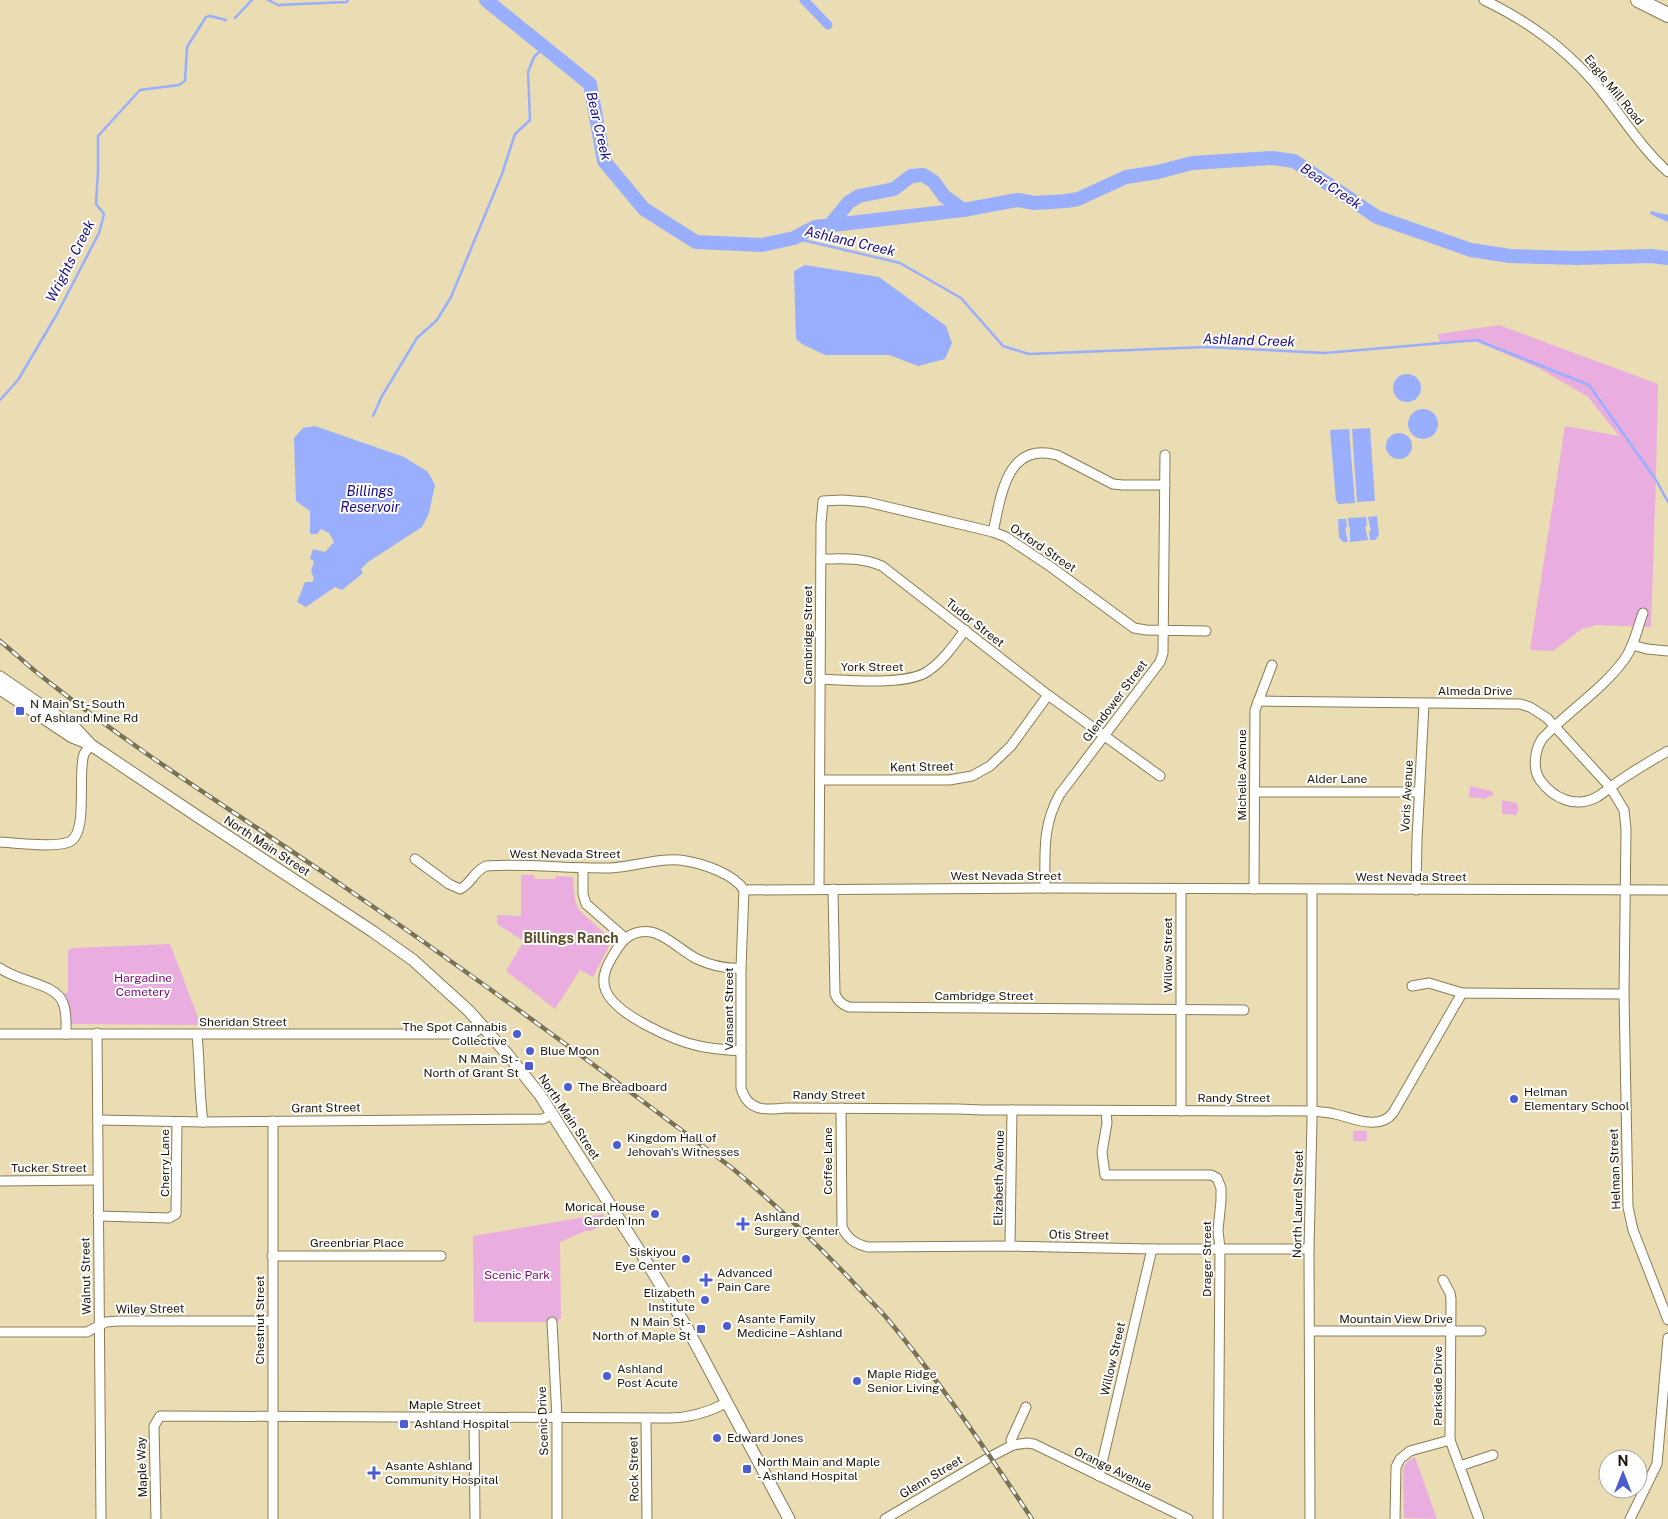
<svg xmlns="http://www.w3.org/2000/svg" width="1668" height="1519" font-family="'Public Sans',sans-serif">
<rect width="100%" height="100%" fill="#eaddb3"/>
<g fill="#e9aedf">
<path d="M1499,325L1658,384L1656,478L1651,627L1597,625L1582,629L1553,651L1530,650L1565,426L1619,436L1588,397L1539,368L1477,342H1440L1438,334Z"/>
<path d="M1470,786L1492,791L1494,795L1487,797L1486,799L1469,797Z"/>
<path d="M1502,800L1517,803L1519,810L1516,815L1502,814Z"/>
<path d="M521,875H534L535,879H555L556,876L573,877L575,901L579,910L612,940L593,977L580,970L555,1009L506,971L524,941L497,924V915L521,916Z"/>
<path d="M170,944L201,1025L69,1024L63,994L68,992V950L73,948Z"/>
<rect x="1353" y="1131" width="14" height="10"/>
<path d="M603,1214L607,1222L591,1231H585L560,1242L561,1318L557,1322H474L473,1236Z"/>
<path d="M1415,1457L1437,1519L1404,1518L1403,1468L1408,1461Z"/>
</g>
<g fill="#99aefd">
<path d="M1651,211L1668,215V222L1650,214Z"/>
<path d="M805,265L879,277L946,326L952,343L945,359L918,366L889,355H825L802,344L796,339L794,271Z"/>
<circle cx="1407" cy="388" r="14"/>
<circle cx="1423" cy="424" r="15"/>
<path d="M315,426L404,457L428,472L435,485L429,513L422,527L368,562L361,569L363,573L342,590L335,587L306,607L297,602L305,582H312L314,579L311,571L314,562L310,558L313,549L325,552L334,542L329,533L321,529L317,534H310V511L296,501L294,438L303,428Z"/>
<path d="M1370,428L1375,501L1357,502L1352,429Z"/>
<path d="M1349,429L1355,503L1338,504L1337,501H1336L1330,430Z"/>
<circle cx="1399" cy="446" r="13"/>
<path d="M1377,516L1379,535L1375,540H1370L1369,531H1371L1368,517Z"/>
<path d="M1366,517L1367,526H1365L1368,540L1350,542V528L1349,527L1348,518Z"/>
<path d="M1338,519H1346L1347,527L1345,528L1348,542H1343L1339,538Z"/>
</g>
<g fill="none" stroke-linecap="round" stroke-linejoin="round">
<g stroke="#99aefd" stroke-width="2.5">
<path d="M268,0L278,5L347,2L348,0"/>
<path d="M235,18L252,0"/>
<path d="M794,238L900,263L961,298L1003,346L1029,354L1206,347L1325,353L1477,340L1589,385L1656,480L1668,502"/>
<path d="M0,400L18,380L57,314L99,233L104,214L96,204L98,171V136L140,90L179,85L185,81L187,47L206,17L210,16L226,20"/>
<path d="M373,416L382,396L417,338L437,320L451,297L502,174L515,134L530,120L528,72L534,57L544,47"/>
</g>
<path stroke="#99aefd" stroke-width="9" d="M804,0L828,25"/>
<g stroke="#99aefd" stroke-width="14">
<path d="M486,0L590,84L604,161L644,209L696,242L762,245L794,238L815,227L963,210L1018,200L1035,203L1066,201L1078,199L1126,177L1158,172L1192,163L1272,158L1294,161L1377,217L1471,250L1510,256L1578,258L1651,256L1668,258"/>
<path d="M830,225L849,202L859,196L894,189L911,176L923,175L933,181L944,196L963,210"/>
</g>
<g stroke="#897d56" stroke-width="11">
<g id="minor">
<path d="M1484,0C1527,21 1561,45 1593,81C1619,111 1638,145 1668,172"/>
<path d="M993,532C1001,497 1006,441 1057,455L1113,484L1123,485H1165"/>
<path d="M821,559C842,559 862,557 882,566L1048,695L1160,776"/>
<path d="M1643,613C1637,629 1634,647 1624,660C1601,691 1568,711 1542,739C1535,750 1532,768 1540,780C1553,798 1575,809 1597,797C1605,792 1613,785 1622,779C1637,769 1652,760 1668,751"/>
<path d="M1632,645L1647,649L1668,651"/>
<path d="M820,679C847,680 908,686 928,671C943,661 954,645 965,630"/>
<path d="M1258,701L1520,704L1530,707L1547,718L1610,787L1624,810L1626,829L1624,994L1628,1207L1633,1230L1668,1320"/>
<path d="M820,780H949L972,776L990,766L1011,746L1048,695"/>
<path d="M1255,792H1419"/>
<path d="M0,842C17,843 54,848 69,842C89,834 77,773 84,754C86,751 89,747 91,745"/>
<path d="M415,859L449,884L460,889C471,884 474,871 486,866C526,863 569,869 610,868C635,867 662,856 686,861C704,864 734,874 744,890L1045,888L1668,890"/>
<path d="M583,868V894L586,904L625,938"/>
<path d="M1045,888C1045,854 1042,825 1060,794L1160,662L1163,653L1165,455"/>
<path d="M819,889L821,524L823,501L842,500L867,502L993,532L1006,537L1051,567L1134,628L1146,630L1206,631"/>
<path d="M833,889L835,994C838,1001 841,1004 849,1007L1244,1010"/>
<path d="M1254,889L1255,710L1272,665"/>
<path d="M744,890L741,968V1088C748,1112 766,1110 786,1108L958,1109L982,1110L1312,1111C1320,1112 1327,1112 1335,1114C1353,1118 1379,1131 1393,1113L1462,993L1624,994"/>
<path d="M1416,890L1417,840L1424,704"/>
<path d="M0,968C18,982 56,983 63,1003C67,1012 66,1024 66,1034"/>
<path d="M741,968C726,969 710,965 697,959C679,950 661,928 640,932C625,934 618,947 611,959C605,969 601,980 606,991C616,1015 675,1041 699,1046C713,1049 727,1050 741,1051"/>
<path d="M1412,986L1429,983L1462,993"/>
<path d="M97,1033L101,1519"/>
<path d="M0,1034H473L483,1026"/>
<path d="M197,1035C200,1064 199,1093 203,1122"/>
<path d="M841,1108L842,1227C848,1239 855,1244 868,1247L1010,1246L1152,1249H1309"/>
<path d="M1106,1111L1107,1123L1102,1152L1105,1175H1211L1217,1178L1221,1188V1201L1218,1230L1220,1249L1218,1519"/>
<path d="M1181,1111V889"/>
<path d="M98,1120L203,1122L543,1119L552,1114"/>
<path d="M0,1181L97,1180"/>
<path d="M98,1216L169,1218L176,1214L177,1122"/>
<path d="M1010,1246L1012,1110"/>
<path d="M272,1256H441"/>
<path d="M1443,1280L1450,1293L1451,1299L1450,1440L1479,1519"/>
<path d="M552,1322L557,1418V1519"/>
<path d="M1311,1331H1481"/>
<path d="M0,1332H87L106,1322L119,1321H272"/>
<path d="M474,1417L475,1519"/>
<path d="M646,1419L647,1519"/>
<path d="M1013,1445L1011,1440L1026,1407"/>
<path d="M1460,1466L1493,1455"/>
<path d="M1099,1476L1152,1249"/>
<path d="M156,1519L154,1426L160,1416L668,1418C690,1418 707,1413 726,1403"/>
<path d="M273,1519V1121"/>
<path d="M885,1519L990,1457L1013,1445L1027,1443L1034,1444L1188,1519"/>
<path d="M1310,1519L1309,1249L1312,1120V890"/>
<path d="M1395,1519L1396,1467L1400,1459L1410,1451L1450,1440"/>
<path d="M1630,1519L1657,1464L1668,1338"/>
</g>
</g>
<g stroke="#897d56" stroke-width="13">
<g id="major">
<path d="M0,677L76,729L91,745L197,816L372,931L413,960L469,1011L508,1055L540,1095L644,1258L686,1326L789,1519"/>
<path d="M0,689L72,737L87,743"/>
</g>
</g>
<g stroke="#897d56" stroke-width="16">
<path id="highway" d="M1638,0L1668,15"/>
</g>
<use href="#minor" stroke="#fff" stroke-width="9"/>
<use href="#major" stroke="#fff" stroke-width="11"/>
<use href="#highway" stroke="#fff" stroke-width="14"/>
<g stroke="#7a7256" stroke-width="4.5">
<path id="rail" d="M0,641C15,653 29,667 45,679C140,754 243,817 343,886C475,976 604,1072 732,1168C774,1203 813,1240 851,1280C862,1292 874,1304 885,1316C939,1380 986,1450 1032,1519"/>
</g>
<use href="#rail" stroke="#fefefe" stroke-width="2.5" stroke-dasharray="8" stroke-linecap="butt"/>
</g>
<g fill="#4c5dd2" stroke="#fefefe" stroke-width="2">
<rect x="15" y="706" width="10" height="10" rx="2.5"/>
<circle cx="517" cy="1034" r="5"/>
<circle cx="530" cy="1051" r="5"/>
<rect x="524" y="1061" width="10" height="10" rx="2.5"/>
<circle cx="568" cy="1087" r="5"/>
<circle cx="1514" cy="1099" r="5"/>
<circle cx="617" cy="1145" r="5"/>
<circle cx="655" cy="1214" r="5"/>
<path d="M740.5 1216.5h5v5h5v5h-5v5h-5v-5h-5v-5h5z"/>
<circle cx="686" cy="1259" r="5"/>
<path d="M703.5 1272.5h5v5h5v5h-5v5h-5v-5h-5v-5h5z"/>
<circle cx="705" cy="1300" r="5"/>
<circle cx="727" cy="1326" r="5"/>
<rect x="696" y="1324" width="10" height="10" rx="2.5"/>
<circle cx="607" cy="1376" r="5"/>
<circle cx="857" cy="1381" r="5"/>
<rect x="399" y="1419" width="10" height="10" rx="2.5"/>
<circle cx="717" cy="1438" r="5"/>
<rect x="742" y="1464" width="10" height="10" rx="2.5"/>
<path d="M371.5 1465.5h5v5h5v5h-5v5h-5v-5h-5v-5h5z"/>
</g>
<g text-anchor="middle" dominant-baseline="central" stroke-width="4" stroke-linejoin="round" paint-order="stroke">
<g font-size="12" fill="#1b1707" stroke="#fefefe">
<text transform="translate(1614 90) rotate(51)">Eagle Mill Road</text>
<text transform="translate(1043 548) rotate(34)">Oxford Street</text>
<text transform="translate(975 623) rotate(38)">Tudor Street</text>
<text transform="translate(808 635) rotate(-90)">Cambridge Street</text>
<text x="872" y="667">York Street</text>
<text x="1475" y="691">Almeda Drive</text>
<text transform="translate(1115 701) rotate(-53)">Glendower Street</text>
<text transform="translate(922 767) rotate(-1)">Kent Street</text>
<text transform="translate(1242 775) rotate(-90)">Michelle Avenue</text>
<text x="1337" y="779">Alder Lane</text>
<text transform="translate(1407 796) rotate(-87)">Voris Avenue</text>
<text transform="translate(267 846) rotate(33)">North Main Street</text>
<text x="565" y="854">West Nevada Street</text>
<text x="1006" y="876">West Nevada Street</text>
<text x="1411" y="877">West Nevada Street</text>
<text transform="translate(1168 955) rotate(-90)">Willow Street</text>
<text x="984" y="996">Cambridge Street</text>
<text transform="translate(729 1009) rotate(-90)">Vansant Street</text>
<text x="243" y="1022">Sheridan Street</text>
<text x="829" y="1095">Randy Street</text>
<text x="1234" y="1098">Randy Street</text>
<text transform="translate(326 1108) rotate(-1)">Grant Street</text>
<text transform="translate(569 1117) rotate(56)">North Main Street</text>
<text transform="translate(828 1161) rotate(-90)">Coffee Lane</text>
<text transform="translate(165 1163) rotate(-90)">Cherry Lane</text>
<text x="49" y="1168">Tucker Street</text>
<text transform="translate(1615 1169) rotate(-92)">Helman Street</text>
<text transform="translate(999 1178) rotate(-89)">Elizabeth Avenue</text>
<text transform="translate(1298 1204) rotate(-89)">North Laurel Street</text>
<text transform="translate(1079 1235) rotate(1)">Otis Street</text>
<text x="357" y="1243">Greenbriar Place</text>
<text transform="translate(1207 1259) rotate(-90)">Drager Street</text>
<text transform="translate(86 1276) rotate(-91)">Walnut Street</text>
<text transform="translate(150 1309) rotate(-1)">Wiley Street</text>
<text x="1396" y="1319">Mountain View Drive</text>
<text transform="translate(260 1320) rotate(-90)">Chestnut Street</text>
<text transform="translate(1113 1359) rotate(-77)">Willow Street</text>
<text transform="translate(1438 1386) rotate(-90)">Parkside Drive</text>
<text x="445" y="1405">Maple Street</text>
<text transform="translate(543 1421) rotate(-92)">Scenic Drive</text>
<text transform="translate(142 1467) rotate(-92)">Maple Way</text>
<text transform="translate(634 1469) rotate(-91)">Rock Street</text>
<text transform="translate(1113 1469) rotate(26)">Orange Avenue</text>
<text transform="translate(931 1477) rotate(-31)">Glenn Street</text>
</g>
<g font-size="12" fill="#1b1707" stroke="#fefefe" text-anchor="start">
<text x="30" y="704">N Main St - South<tspan x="30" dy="14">of Ashland Mine Rd</tspan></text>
<text x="507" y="1027" text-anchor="end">The Spot Cannabis<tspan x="507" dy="14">Collective</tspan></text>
<text x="540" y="1051">Blue Moon</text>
<text x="519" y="1059" text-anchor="end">N Main St -<tspan x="519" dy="14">North of Grant St</tspan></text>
<text x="578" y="1087">The Breadboard</text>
<text x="1524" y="1092">Helman<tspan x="1524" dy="14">Elementary School</tspan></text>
<text x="627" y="1138">Kingdom Hall of<tspan x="627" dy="14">Jehovah's Witnesses</tspan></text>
<text x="645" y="1207" text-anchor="end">Morical House<tspan x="645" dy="14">Garden Inn</tspan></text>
<text x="754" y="1217">Ashland<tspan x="754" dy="14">Surgery Center</tspan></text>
<text x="676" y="1252" text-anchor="end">Siskiyou<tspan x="676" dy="14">Eye Center</tspan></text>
<text x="717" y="1273">Advanced<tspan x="717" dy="14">Pain Care</tspan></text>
<text x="695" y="1293" text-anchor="end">Elizabeth<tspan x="695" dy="14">Institute</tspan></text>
<text x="737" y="1319">Asante Family<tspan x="737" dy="14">Medicine – Ashland</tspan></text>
<text x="691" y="1322" text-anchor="end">N Main St -<tspan x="691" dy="14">North of Maple St</tspan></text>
<text x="617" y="1369">Ashland<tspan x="617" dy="14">Post Acute</tspan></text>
<text x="867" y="1374">Maple Ridge<tspan x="867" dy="14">Senior Living</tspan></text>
<text x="414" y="1424">Ashland Hospital</text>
<text x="727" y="1438">Edward Jones</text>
<text x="757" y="1462">North Main and Maple<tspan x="757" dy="14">- Ashland Hospital</tspan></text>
<text x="385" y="1466">Asante Ashland<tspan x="385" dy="14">Community Hospital</tspan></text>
</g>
<g font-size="12" fill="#7a0871" stroke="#fefefe">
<text x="143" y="978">Hargadine<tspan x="143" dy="14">Cemetery</tspan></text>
<text x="517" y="1275">Scenic Park</text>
</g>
<g font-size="14" font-style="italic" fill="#1a0d82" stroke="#fefefe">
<text transform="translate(599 126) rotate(77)">Bear Creek</text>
<text transform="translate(1331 186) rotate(34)">Bear Creek</text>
<text transform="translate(850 241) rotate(13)">Ashland Creek</text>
<text transform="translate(70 261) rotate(-63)">Wrights Creek</text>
<text transform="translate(1249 340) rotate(2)">Ashland Creek</text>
<text x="370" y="491">Billings<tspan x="370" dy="16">Reservoir</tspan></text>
</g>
<g font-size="14" font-weight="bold" fill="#594d28" stroke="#fefefe">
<text x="571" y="938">Billings Ranch</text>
</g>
</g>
<g transform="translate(1623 1474)"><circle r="24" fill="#fefefe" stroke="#a3a29b"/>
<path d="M0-4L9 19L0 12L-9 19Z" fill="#4c5dd2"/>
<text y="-8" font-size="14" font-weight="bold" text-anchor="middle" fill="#1b1707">N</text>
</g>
</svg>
